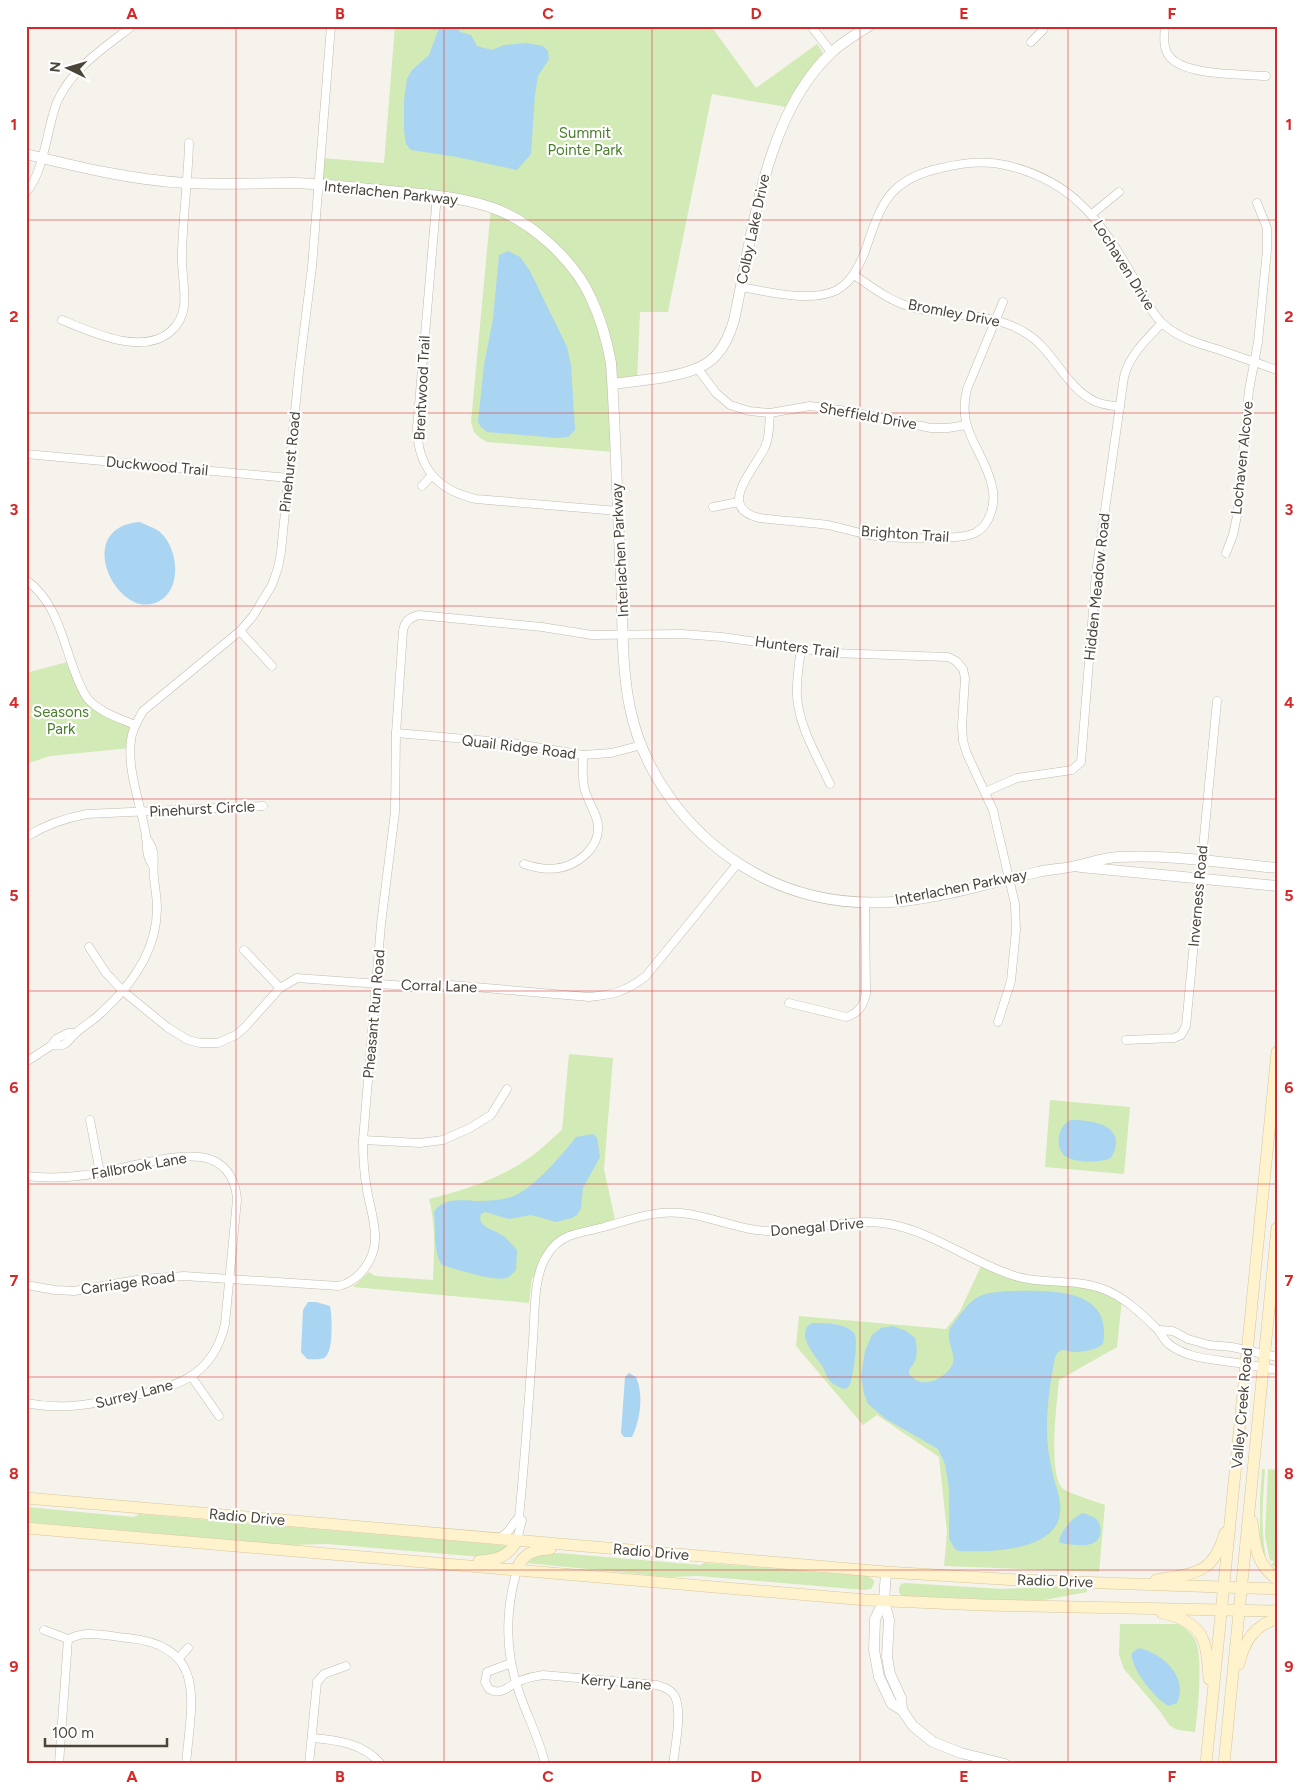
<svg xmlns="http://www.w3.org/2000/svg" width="1303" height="1790" font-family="Figtree,sans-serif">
<rect width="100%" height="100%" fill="#f6f3ec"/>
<g fill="#d2eab5">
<path d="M395,26H711L756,88L817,44L822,51V56L786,107L712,94L668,312H640L637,381L613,384L615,452L487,442L480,438L474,432L471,422L491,207L319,185L321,158L384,163Z"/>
<path d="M71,661L88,699L135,725L130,748L50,756L26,764V673Z"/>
<path d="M569,1054L613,1058L604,1169L616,1224L577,1234L555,1246L539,1275L532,1278L529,1303L353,1287L369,1272L375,1276L433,1280C434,1253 436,1225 429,1199C464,1190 496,1180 526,1160C539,1152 550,1140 562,1130Z"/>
<path d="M1050,1100L1130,1107L1124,1174L1045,1167Z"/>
<path d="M983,1262L1016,1277L1078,1283L1122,1299L1117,1347L1059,1380C1057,1401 1048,1473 1062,1488C1067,1493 1097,1502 1105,1505L1099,1572L944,1566L947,1532L939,1457L877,1415L863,1425L796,1346L799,1316L946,1329L960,1311Z"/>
<path d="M1262,1469H1265C1263,1500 1260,1532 1267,1562L1260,1544V1499Z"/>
<path d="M1268,1469L1277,1470V1568L1271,1565L1274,1562L1272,1560L1270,1561L1265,1536Z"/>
<path d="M26,1507L134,1517L139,1514L491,1544L506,1546V1547L498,1553L482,1557L327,1544L290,1545L26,1522Z"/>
<path d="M558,1553L701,1565L704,1563L867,1576L874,1580V1584L871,1589L864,1590L699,1576L669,1577L526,1563L539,1555Z"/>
<path d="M905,1583L1003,1589L1067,1586L1087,1588V1592L1039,1601L902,1596L899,1593V1588L901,1584Z"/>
<path d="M1120,1624H1177C1185,1627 1193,1634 1196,1642C1203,1660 1198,1712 1195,1732L1178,1730L1170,1726L1159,1710L1124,1669L1119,1655Z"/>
</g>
<g fill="#a9d4f2">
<path d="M440,26H457L460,32L471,35L477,46L492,50L504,45L526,43L543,46L548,51L549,59L538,76L535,94L531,154L517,170L457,157L411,150L406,144L404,131V100L407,79L412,70L429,55Z"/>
<path d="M508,251L520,257L530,271L567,347L571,365L575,430L568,437L557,438L487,432L481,427L478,422L484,365L493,319L499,255Z"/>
<path d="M140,522C146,525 155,528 160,532C178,548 182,587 161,600C120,627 69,527 140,522Z"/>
<path d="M1071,1120C1094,1120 1129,1126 1111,1158C1102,1163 1074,1163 1065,1156C1054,1147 1058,1125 1071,1120Z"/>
<path d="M593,1134L597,1138L600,1157L583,1188L581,1208L577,1215L572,1218L556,1222L531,1215L509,1219L485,1212L481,1214C477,1226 490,1228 498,1233C506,1237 511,1243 517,1250L516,1270C513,1273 510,1277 506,1278C495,1282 455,1269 442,1265C433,1252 436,1228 434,1212C443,1196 465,1201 480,1201C492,1201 507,1200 518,1194C537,1184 563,1154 576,1137Z"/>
<path d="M1011,1291C1039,1291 1096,1287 1103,1323C1104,1329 1105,1337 1103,1343C1099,1350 1082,1352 1074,1352C1070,1352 1066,1350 1063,1350C1058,1350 1057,1354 1055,1358C1049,1387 1045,1419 1048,1449C1050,1458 1051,1467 1053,1475C1056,1488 1062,1500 1060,1513C1056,1552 988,1552 958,1551L954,1548L949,1538V1488L945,1464L938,1449L886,1419L868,1404L864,1393L861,1376L865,1351L872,1335L881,1328L893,1326L906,1331L915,1338C917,1346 918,1356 914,1363C911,1368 909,1368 909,1374C911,1376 915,1380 918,1381C930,1386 949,1375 953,1363C955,1354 949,1345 949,1336C948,1329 952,1325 957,1319C975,1294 980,1293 1011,1291Z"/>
<path d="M308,1302H316L330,1306C332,1316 334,1353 324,1358C319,1360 312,1359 307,1359L301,1352L303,1310Z"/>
<path d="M812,1323C824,1323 846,1323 854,1333C859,1339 853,1376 850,1384C848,1388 847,1388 844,1389C839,1387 834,1385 830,1381C827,1377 825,1372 823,1367C816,1357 794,1333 812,1323Z"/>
<path d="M629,1373L636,1377C644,1395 640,1420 632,1437H624L621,1433L625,1377Z"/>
<path d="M1084,1513C1087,1515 1092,1516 1095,1518C1104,1526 1102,1541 1091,1544C1082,1547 1070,1544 1061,1543L1059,1542C1060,1532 1074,1515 1084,1513Z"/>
<path d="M1139,1648C1162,1653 1189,1677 1177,1703L1169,1706C1156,1701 1129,1666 1132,1653Z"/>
</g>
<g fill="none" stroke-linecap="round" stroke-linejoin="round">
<g stroke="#c2bbae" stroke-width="9">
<g id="minor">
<path d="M811,26L832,53"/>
<path d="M1165,26C1164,36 1163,48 1169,56C1184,76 1242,74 1266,76"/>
<path d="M1031,42L1043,30L1044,26"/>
<path d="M26,192C44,174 47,127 57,102C72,68 104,48 132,26"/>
<path d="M437,195L417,428C418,468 437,490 476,499L618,511"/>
<path d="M1092,214L1119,192"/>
<path d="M854,275C873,288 891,302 914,308C950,317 991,312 1024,332C1053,348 1064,386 1094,401C1102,405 1111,405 1120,407"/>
<path d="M741,287C768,292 812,303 837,290C851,282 858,268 864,254C881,206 886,180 941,168C962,163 984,160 1005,165C1072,180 1100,220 1132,275C1141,291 1149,310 1162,323C1178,338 1199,344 1220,350C1239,357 1258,363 1277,370"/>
<path d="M62,320C91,332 142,356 170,332C178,325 183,316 184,306C186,289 181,270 182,253C183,216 188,180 189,143"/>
<path d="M698,369L716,393L730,405L749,411L770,413L810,406L847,411L931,428H948L966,425"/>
<path d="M770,413C769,424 770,437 765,447C755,469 715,508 760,518C782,521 806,522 828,525C842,528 855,532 869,535C887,538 960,541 975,533C991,525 996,502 992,486C984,449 956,432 967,389L1003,302"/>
<path d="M26,454L289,478"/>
<path d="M422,486L431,476"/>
<path d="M713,507L739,502"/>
<path d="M1226,553L1233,535L1237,516L1249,390L1258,342L1267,250V228L1257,203"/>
<path d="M26,580C55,600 62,637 73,667C77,678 81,690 88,699C101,713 119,718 135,725"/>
<path d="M240,631L272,666"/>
<path d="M801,649C799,664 796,681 797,696C799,727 817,756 830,784"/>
<path d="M396,733L512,743L583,755L611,753L642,745"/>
<path d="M985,792L1017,778L1072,770L1081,762L1096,573L1124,377C1130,354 1146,340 1162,323"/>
<path d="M26,837C45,825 65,818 87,814L263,806"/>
<path d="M524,864C547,872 569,871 587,853C594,846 598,839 598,829C599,814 586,801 584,786C582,776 583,765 583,755"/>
<path d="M153,866C145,854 148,849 146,836C141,804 127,772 131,740C132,729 138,720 143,711L240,631L253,616L272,585L278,568L281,552L299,371L312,267L331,26"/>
<path d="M89,947L106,973L123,991L167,1027L188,1040L200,1043H218L236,1035L246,1026L280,988L297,978L407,986L451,985L589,997C613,995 627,991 646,976L738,863"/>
<path d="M244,950L280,988"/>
<path d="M789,1003L846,1017C859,1013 863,1006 866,994L865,903"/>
<path d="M1126,1040L1174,1038L1181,1035L1186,1026L1217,701"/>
<path d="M52,1045C68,1048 68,1039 77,1032C85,1025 94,1020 101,1013C131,986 157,950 157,908C157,898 155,888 154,878C152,861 158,853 146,838"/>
<path d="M26,1062L52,1045L56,1039L68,1033H74"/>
<path d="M90,1120L100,1173"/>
<path d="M363,1140L420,1143L443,1140L470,1128L491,1115L507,1089"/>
<path d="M26,1176C51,1179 78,1177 103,1172C131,1167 187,1149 212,1160C229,1167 236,1183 237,1200L225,1324C212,1381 171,1388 121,1398C88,1405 60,1410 26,1403"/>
<path d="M26,1285L55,1290L74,1291L142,1279L184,1276L339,1286C359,1281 374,1261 375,1240C376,1224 370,1207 367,1190C364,1174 363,1157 363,1140L381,924L395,812L396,733L403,631C404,622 410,617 419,615L542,627L592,635L682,634L722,637L833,653L948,657L956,661L963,669L965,678L962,726L963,741L967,754L993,810L1015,904L1016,930L1011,981L998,1022"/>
<path d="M1159,1330L1173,1331L1188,1339L1209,1345L1232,1347L1277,1357"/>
<path d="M191,1376L219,1416"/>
<path d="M499,1538C512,1532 512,1522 519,1518"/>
<path d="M517,1540L522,1520L519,1518C525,1458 529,1399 533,1340C535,1315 533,1278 546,1257C551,1248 559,1240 569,1236C580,1232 593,1230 604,1227C629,1220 655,1210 681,1213C713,1216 742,1232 774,1231C812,1231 850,1217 889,1224C934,1232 972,1263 1015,1276C1043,1285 1075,1278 1103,1289C1123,1296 1142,1314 1157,1329C1162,1334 1164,1341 1170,1345C1188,1358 1209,1359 1230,1362C1246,1364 1261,1367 1277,1370"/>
<path d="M517,1570C505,1611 505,1654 520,1695C528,1718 540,1740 545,1764"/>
<path d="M44,1630L68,1639"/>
<path d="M68,1639C74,1637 80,1634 86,1634C100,1633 115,1637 128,1638C209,1646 191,1704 186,1764"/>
<path d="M179,1658L188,1648"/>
<path d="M511,1663L487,1672L485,1682L489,1689C501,1696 509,1686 519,1681C527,1678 535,1676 543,1675L657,1685C664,1687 670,1689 674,1695C683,1708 675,1748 673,1764"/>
<path d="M312,1738C337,1740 363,1743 381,1764"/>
<path d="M59,1764L68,1639"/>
<path d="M309,1764L317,1682L324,1674L346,1666"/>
</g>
</g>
<g stroke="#c2bbae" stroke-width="11">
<g id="tertiary">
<path d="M26,154C78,167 132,180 186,183C222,185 259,183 295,183C326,184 358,188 389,191C423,194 457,196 490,207C530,220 574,260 591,298C601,319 607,341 611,363C616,434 617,506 621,577C623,620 621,665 630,708C643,772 686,830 741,865C791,897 845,907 904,901C949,896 993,882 1038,872C1050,869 1063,869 1075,866C1090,863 1103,858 1118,857C1170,854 1225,863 1277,868"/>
<path d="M613,384C628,382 644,380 660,378C701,371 722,363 734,320C753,234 764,115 832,52C843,42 856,34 869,26"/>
<path d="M1080,867L1277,886"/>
<path d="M886,1572L884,1601L889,1620L887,1657L890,1674L901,1698L902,1710"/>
<path d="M884,1601L875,1619L874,1650L879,1677L892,1704L902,1710L913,1726L933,1742L961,1753L1005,1764"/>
</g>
</g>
<g stroke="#d6c79b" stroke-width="12">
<g id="secondary">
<path d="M26,1498L886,1572L1018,1580L1277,1589"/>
<path d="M1252,1521C1255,1544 1256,1565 1277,1579"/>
<path d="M26,1528L866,1600L984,1605L1277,1611"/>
<path d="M479,1561C496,1560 509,1557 517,1540"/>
<path d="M517,1570C522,1553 534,1550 550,1549"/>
<path d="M1156,1580C1195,1573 1213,1575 1225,1533"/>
<path d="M1162,1613C1204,1622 1207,1640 1209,1679"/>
<path d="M1239,1664C1244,1642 1254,1625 1277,1619"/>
<path d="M1206,1764L1277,1052"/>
<path d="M1224,1764L1277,1228"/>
</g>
</g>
<use href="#minor" stroke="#fff" stroke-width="8"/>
<use href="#tertiary" stroke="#fff" stroke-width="10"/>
<use href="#secondary" stroke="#fff3cd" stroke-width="11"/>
</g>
<path fill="none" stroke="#d62828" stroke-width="1" stroke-opacity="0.55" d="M236,26V1764M444,26V1764M652,26V1764M860,26V1764M1068,26V1764M26,220H1277M26,413H1277M26,606H1277M26,799H1277M26,991H1277M26,1184H1277M26,1377H1277M26,1570H1277"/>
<g text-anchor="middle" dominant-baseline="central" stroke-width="4.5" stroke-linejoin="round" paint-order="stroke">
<g font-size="15" fill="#4a7f2a" stroke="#fff">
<text x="585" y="133">Summit<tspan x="585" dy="17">Pointe Park</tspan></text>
<text x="61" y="712">Seasons<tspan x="61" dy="17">Park</tspan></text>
</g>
<g font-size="15" fill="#4b4439" stroke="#fff">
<text transform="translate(391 193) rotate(6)">Interlachen Parkway</text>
<text transform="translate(753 229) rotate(-78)">Colby Lake Drive</text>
<text transform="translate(1124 265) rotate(58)">Lochaven Drive</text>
<text transform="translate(954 313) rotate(11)">Bromley Drive</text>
<text transform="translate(422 388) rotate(-87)">Brentwood Trail</text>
<text transform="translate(868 416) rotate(10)">Sheffield Drive</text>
<text transform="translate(1242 458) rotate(-84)">Lochaven Alcove</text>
<text transform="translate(290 462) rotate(-84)">Pinehurst Road</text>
<text transform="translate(157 466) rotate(5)">Duckwood Trail</text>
<text transform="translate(905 534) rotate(4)">Brighton Trail</text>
<text transform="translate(620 550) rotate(-93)">Interlachen Parkway</text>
<text transform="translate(1097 587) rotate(-84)">Hidden Meadow Road</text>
<text transform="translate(797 647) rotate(8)">Hunters Trail</text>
<text transform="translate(519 747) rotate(7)">Quail Ridge Road</text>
<text transform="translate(202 809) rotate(-3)">Pinehurst Circle</text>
<text transform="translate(961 887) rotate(-11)">Interlachen Parkway</text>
<text transform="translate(1198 896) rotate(-85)">Inverness Road</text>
<text transform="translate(439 986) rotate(2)">Corral Lane</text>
<text transform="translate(374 1014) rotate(-85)">Pheasant Run Road</text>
<text transform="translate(139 1166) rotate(-10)">Fallbrook Lane</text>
<text transform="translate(817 1227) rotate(-5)">Donegal Drive</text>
<text transform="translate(128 1283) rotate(-8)">Carriage Road</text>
<text transform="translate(134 1394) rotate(-14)">Surrey Lane</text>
<text transform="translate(1242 1408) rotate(-85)">Valley Creek Road</text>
<text transform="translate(247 1517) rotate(5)">Radio Drive</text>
<text transform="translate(651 1552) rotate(5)">Radio Drive</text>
<text transform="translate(1055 1581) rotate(2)">Radio Drive</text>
<text transform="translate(616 1682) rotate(5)">Kerry Lane</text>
</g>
</g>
<rect width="1303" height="1790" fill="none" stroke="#ffffff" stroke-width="55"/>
<g transform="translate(68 68) rotate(275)" stroke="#ffffff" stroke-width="4" paint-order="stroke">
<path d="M0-4L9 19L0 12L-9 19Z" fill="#4b4439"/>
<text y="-8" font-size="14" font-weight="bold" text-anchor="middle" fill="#4b4439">N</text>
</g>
<path d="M45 1738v8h122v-8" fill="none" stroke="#4b4439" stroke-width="2.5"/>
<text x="52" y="1738" font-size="15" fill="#4b4439" stroke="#ffffff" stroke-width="4" paint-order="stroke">100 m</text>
<rect x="28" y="28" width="1248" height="1734" fill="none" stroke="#d62828" stroke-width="2"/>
<g font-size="16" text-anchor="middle" font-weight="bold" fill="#d62828">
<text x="132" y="19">A</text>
<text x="340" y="19">B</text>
<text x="548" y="19">C</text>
<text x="756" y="19">D</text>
<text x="964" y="19">E</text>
<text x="1172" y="19">F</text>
<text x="14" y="130">1</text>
<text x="1289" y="130">1</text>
<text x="14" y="322">2</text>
<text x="1289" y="322">2</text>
<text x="14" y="515">3</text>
<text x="1289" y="515">3</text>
<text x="14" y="708">4</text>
<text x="1289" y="708">4</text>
<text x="14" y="901">5</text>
<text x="1289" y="901">5</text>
<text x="14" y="1093">6</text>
<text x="1289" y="1093">6</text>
<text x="14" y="1286">7</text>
<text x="1289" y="1286">7</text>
<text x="14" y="1479">8</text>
<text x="1289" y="1479">8</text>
<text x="14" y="1672">9</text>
<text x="1289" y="1672">9</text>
<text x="132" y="1782">A</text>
<text x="340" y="1782">B</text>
<text x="548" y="1782">C</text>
<text x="756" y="1782">D</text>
<text x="964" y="1782">E</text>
<text x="1172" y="1782">F</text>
</g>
</svg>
